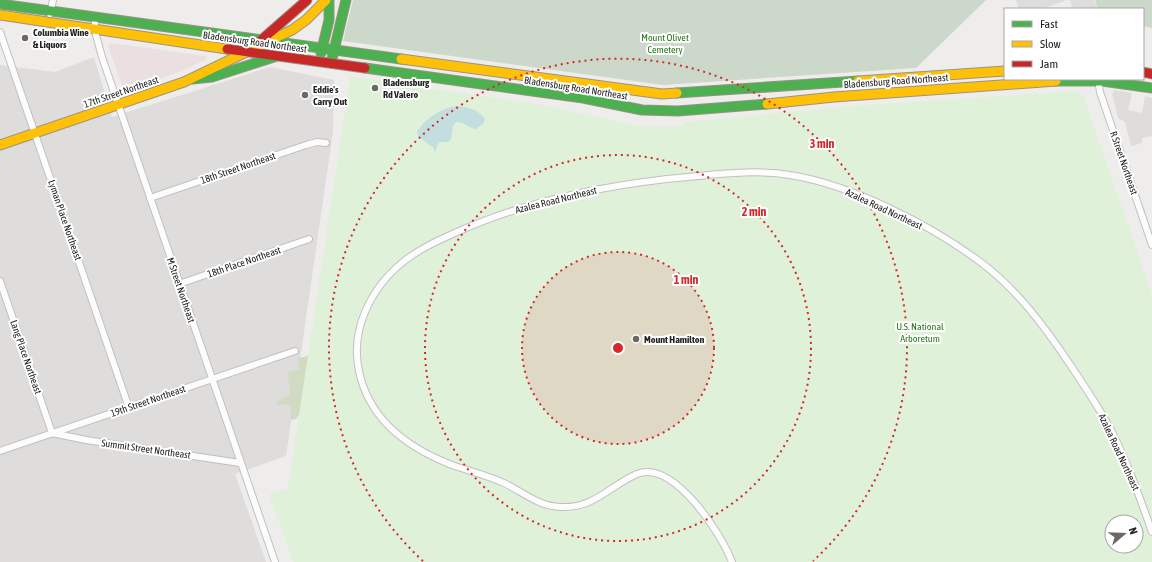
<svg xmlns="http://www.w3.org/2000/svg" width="1152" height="562" font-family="'Asap Condensed',sans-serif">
<rect width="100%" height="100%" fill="#efedeb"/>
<g fill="#dedddc">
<path d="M1016,0H1067L1042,9H1019Z"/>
<path d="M1070,0H1094L1098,9H1073Z"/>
<path d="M94,57L112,117L270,67L334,80L333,132L286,456L235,474L266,562H0V65L55,72Z"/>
<path d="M1114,90L1132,93L1128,110L1142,113L1145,96L1152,98V136L1142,138V143L1131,146L1125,122L1118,118L1112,94Z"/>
</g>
<path fill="#ebdfe0" d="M110,43L206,56L207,59L182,71L124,91L108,46Z"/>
<path fill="#d1dac3" d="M312,355L299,415L296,419L291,420V407L286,404L278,405L277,402L290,394C291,386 287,381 288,372L299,369L298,358Z"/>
<g fill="#ccd8c9">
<path d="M353,0H986L916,68L663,85L343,41Z"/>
<path d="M1095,0H1152V28L1143,26V9H1098Z"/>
</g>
<path fill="#e0f1da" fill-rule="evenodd" d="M350,76L542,105L644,127H679L686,122L850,106L1078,91L1084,97L1152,295V562H293L269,494L288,488ZM1112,522H1136V546H1112Z"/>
<path fill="#c3dede" d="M457,106C468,107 478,109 485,119L483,124L476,129C468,128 465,122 456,122L453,126L451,139L448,142H439L434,154V148L419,137L417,132C425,118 442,108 457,106Z"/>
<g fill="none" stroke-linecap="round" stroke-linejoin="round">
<g stroke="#c1c0c0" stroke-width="8">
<g id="street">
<path d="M50,14L53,0"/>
<path d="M96,17L94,28L102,57L275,562"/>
<path d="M0,32L129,408"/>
<path d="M1098,79L1100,92L1152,245"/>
<path d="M150,198L306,145L317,142L326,143"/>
<path d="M0,281L52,433L86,440L240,463"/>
<path d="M179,284L309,239"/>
<path d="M0,451L295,351"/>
<path d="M732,562C721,533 673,459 637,474C609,486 594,509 560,507C538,506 523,492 504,483C487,475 469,471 452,465C408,448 369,420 359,371C350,329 371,288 403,262C419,249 439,240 457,232C533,198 615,183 698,176C729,173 759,170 790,175C852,185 929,224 979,261C1017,289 1045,327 1071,366C1085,387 1100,409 1112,432C1128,464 1140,498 1152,532"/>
</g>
</g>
<g stroke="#989485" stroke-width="11">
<g id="fast">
<path d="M0,4L401,59"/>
<path d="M321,53L329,20V0"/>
<path d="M331,63L346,0"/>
<path d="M365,68L583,98L642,110L678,111L767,104"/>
<path d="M193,79L212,77L274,57"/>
<path d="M1056,81H1102L1152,88"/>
<path d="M677,93L858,81"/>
</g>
</g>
<g stroke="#989485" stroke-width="11">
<g id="slow">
<path d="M0,15L227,49"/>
<path d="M401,59L662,94L677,93"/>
<path d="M858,81L1005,71"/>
<path d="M767,104L834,97L1056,81"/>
<path d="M0,145L184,82L292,30L306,20L326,0"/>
</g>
</g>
<g stroke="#989485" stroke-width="11">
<g id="jam">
<path d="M258,43L307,0"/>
<path d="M227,49L365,68"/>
<path d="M1143,72L1152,74"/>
</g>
</g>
<use href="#street" stroke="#fdfcfc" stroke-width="6"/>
<use href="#fast" stroke="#4caf50" stroke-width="9"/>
<use href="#slow" stroke="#ffc107" stroke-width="9"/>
<use href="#jam" stroke="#c62828" stroke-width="9"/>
</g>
<circle cx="618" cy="348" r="96" fill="#d62828" fill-opacity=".12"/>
<g fill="none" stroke="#d62828" stroke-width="2" stroke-dasharray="2 4">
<circle cx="618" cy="348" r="96"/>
<circle cx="618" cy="348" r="193"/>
<path d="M423 561A289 289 0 1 1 813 561"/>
</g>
<g fill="#6a6968" stroke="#fff" stroke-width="1.5">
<circle cx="25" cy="38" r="4"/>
<circle cx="375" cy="88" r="4"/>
<circle cx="305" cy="95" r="4"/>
<circle cx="636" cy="339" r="4"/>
</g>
<g text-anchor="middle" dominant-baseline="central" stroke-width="4" stroke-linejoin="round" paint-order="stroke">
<g font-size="10" font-weight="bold" fill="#222" stroke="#fff" text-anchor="start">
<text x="33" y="32">Columbia Wine<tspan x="33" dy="12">&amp; Liquors</tspan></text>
<text x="383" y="82">Bladensburg<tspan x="383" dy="12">Rd Valero</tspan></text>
<text x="313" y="89">Eddie's<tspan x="313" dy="12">Carry Out</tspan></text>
<text x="644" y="339">Mount Hamilton</text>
</g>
<g font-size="10" fill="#29751a" stroke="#fff">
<text x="665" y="37">Mount Olivet<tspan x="665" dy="12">Cemetery</tspan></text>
<text x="920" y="326">U.S. National<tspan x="920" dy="12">Arboretum</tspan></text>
</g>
<g font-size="10" fill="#222" stroke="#fff">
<text transform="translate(255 42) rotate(8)">Bladensburg Road Northeast</text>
<text transform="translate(896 81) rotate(-4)">Bladensburg Road Northeast</text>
<text transform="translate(576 88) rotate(9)">Bladensburg Road Northeast</text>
<text transform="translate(121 92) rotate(-19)">17th Street Northeast</text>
<text transform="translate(1124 163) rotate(71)">R Street Northeast</text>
<text transform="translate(238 168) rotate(-19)">18th Street Northeast</text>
<text transform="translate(556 200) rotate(-14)">Azalea Road Northeast</text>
<text transform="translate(884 209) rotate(25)">Azalea Road Northeast</text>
<text transform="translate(65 220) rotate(71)">Lyman Place Northeast</text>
<text transform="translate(244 262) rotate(-19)">18th Place Northeast</text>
<text transform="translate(181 290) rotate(71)">M Street Northeast</text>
<text transform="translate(26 357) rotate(71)">Lang Place Northeast</text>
<text transform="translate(148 401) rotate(-19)">19th Street Northeast</text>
<text transform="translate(146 449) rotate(8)">Summit Street Northeast</text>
<text transform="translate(1119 452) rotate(65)">Azalea Road Northeast</text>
</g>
</g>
<circle cx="618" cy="348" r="6" fill="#d62828" stroke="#fff" stroke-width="2"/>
<g font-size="12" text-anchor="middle" font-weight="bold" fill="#d62828" stroke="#fff" stroke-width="4" stroke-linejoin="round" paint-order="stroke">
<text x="822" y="148">3 min</text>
<text x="754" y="216">2 min</text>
<text x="686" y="284">1 min</text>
</g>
<rect x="1004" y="8" width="140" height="72" fill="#ffffff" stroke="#a7a7a7"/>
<rect x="1012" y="21" width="20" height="6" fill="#4caf50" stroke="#a7a7a7"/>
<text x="1040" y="28" font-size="12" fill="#222222">Fast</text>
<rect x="1012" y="41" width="20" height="6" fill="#ffc107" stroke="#a7a7a7"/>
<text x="1040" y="48" font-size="12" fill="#222222">Slow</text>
<rect x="1012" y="61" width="20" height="6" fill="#c62828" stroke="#a7a7a7"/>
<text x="1040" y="68" font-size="12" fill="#222222">Jam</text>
<g transform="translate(1124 534) rotate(71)"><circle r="19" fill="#ffffff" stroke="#a7a7a7"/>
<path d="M0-3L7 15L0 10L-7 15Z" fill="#6a6968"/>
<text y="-6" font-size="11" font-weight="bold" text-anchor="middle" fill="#222222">N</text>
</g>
</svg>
